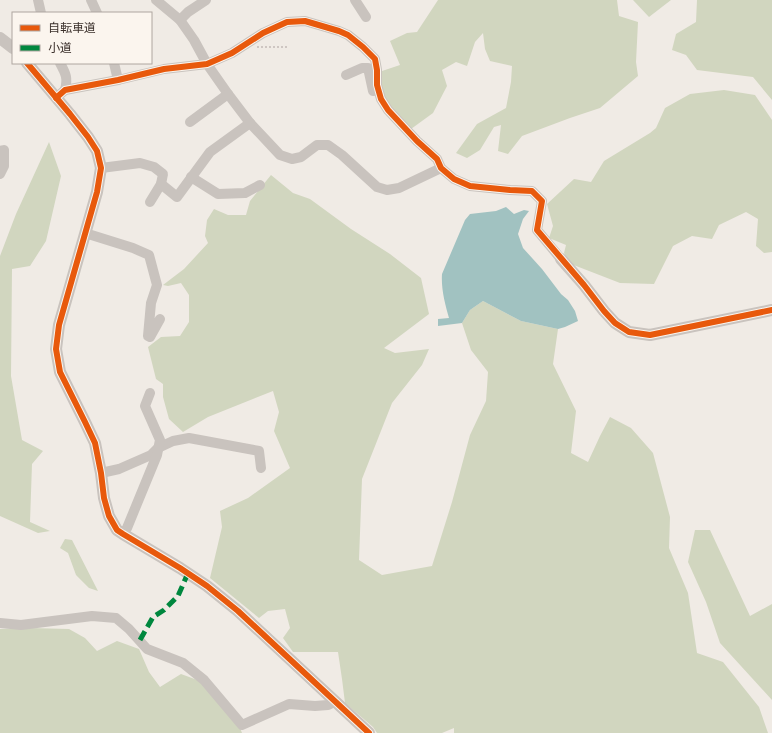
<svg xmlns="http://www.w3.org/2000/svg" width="772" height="733" font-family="'Sofia Sans Condensed','Noto Sans JP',sans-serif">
<rect width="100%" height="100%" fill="#f0ebe5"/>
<g fill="#d1d6bf">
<path d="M438,0H617L619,16L638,22L636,62L638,76L600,108L570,118L522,136L508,154L498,151L501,125L494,127L480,150L467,158L456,153L477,124L506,108L511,82L512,66L490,61L485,49L483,33L475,42L467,66L456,62L442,70L447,86L433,113L411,129L379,100L382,71L400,65L390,41L407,33L417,32Z"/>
<path d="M633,0H671L649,17Z"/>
<path d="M697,0H772V100L753,77L697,70L686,55L672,50L676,34L696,22Z"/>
<path d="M724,90L755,95L772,120V252L764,253L756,246L758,219L746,212L719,225L712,239L692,236L673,246L654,284L620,283L571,264L564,253L566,245L549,238L553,226L547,204L574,179L591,182L604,161L650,133L656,128L665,108L690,94Z"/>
<path d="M49,142L61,176L46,241L30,266L12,269L11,376L22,440L43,451L32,464L30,522L50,531L38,533L0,516V256L16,214Z"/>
<path d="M271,175L293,193L310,199L351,229L390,254L421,278L429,314L384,348L395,353L429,349L422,365L392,403L362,479L359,560L382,575L432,566L452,502L470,435L486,401L488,372L471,350L462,323L470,310L483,301L521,321L558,329L553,364L576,411L571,453L588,462L600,436L610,417L631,428L653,453L670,517L669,548L688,593L697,653L723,662L759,707L768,733H454V728L442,733H377L373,727L345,703L342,679L338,652H293L283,638L290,628L285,609L268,611L259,618L210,578L222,527L220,511L248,498L290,468L274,431L279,412L273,391L208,417L183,432L169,419L163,397V384L156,379L148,347L161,337L180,336L189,322V295L181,283L168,286L163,285L184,269L208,243L205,236L207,220L214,209L228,215H246L250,201Z"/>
<path d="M695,530H710L750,616L772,604V700L720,643L706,602L688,562Z"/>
<path d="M65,539L72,540L98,591L89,588L76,575L68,553L60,548Z"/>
<path d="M30,628L69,629L85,638L97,651L117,641L139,649L149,672L160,687L181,674L200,681L240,728L242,733H0V629Z"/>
</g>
<path fill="#a1c2c1" d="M506,207L514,214L524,210L529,211L523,219L518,234L523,248L542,269L561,294L568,300L575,311L578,321L565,327L558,329L521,321L483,301L470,310L462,323L438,326V319L449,318C445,304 441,289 442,274L465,220L470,214L496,211Z"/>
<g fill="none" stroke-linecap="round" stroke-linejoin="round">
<path stroke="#c2bbb6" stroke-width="1.5" stroke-dasharray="2 2" stroke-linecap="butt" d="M257,47H287"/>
<g stroke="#c9c3be" stroke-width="10">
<path d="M38,0L41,13"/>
<path d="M91,0L97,13"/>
<path d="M156,0L180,20L194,40L207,64L228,94L250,123L280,155L292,159L301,157L317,145H328L342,155L377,187L387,190L399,188L441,168"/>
<path d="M355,0L366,17"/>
<path d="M180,20L188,12L206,0"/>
<path d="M60,63C66,74 68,78 65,90"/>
<path d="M114,63L118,80"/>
<path d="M346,75L362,68H368L373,91"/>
<path d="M56,98L65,90L118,80L164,69L207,64L232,53L263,33L287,22L305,21L339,31L348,35L363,47L375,59L377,70V85L381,99L388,110L417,141L437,159L441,168L454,179L470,186L510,190L532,191L542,201L537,230L561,259"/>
<path d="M190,122L228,94"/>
<path d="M0,151L4,150V166L0,174"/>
<path d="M101,168L140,163L154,167L163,174L161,184L150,202"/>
<path d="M191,177L218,194L245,193L260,185"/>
<path d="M161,184L177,197L210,152L250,123"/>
<path d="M85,233L133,248L149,255L157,285L151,303L148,336L150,337L160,319"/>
<path d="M101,473L119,469L151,455L158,448L173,441L189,438L259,451L261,468"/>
<path d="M123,534L127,528L157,455L160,440L145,406L150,393"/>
<path d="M0,623L21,625L92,616L116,618L129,629L147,649L183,663L204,680L242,725L289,704L315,706L328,705L334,702"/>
</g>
<g stroke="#c9c3be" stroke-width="12">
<path d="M0,38L13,48"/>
<path d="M27,63L70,114L88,137L97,151L101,168L97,192L59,325L56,349L60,372L85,422L95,443L101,473L104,498L109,516L117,530L123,534L180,568L207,586L238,611L369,733"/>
<path d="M561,259L584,285L604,311L615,323L629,332L650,335L772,310"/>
</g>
<path stroke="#00873e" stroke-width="5" stroke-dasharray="10 5" stroke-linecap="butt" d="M140,640L153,617L164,610L178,596L188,573"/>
<g stroke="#fbf5ee" stroke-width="8">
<g id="cycleway">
<path d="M27,63L70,114L88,137L97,151L101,168L97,192L59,325L56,349L60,372L85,422L95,443L101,473L104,498L109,516L117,530L123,534L180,568L207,586L238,611L369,733"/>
<path d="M56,98L65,90L118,80L164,69L207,64L232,53L263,33L287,22L305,21L339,31L348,35L363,47L375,59L377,70V85L381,99L388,110L417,141L437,159L441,168L454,179L470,186L510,190L532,191L542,201L537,230L584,285L604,311L615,323L629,332L650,335L772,310"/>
</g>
</g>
<use href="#cycleway" stroke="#e8590c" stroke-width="6"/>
</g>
<rect x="12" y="12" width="140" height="52" fill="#fbf5ee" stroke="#aea6a0"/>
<rect x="20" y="25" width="20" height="6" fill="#e8590c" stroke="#aea6a0"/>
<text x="48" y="32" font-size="12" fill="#3b302b">自転車道</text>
<rect x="20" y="45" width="20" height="6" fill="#00873e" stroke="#aea6a0"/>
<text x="48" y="52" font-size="12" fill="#3b302b">小道</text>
</svg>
